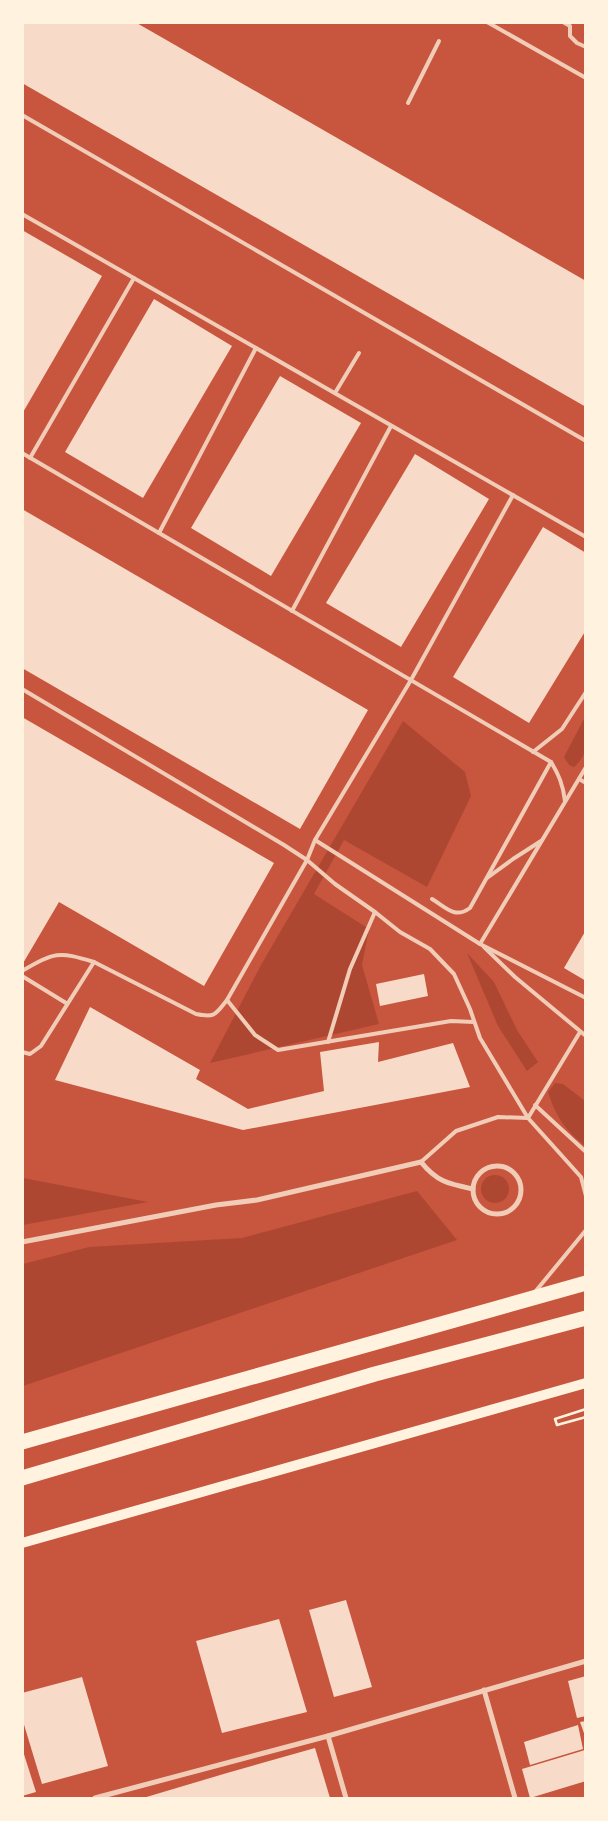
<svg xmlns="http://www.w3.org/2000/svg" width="608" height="1821" font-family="Lato,sans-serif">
<rect width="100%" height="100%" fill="#c8553d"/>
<g fill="#ae4732">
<path d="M585,717C586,737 591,753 574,767L569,765L564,757Z"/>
<path d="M403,721L465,772L471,796L427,887L344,840L314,894L369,929L362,965L379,1024L210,1063L261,965Z"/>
<path d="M467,953L494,982L517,1030L538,1062L527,1071L498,1026Z"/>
<path d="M555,1083L563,1084L585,1101V1146C565,1130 556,1117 548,1092Z"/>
<circle cx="495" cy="1189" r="14"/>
<path d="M23,1178L148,1202L23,1225Z"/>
<path d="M417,1191L457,1240L23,1386V1264L89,1247L242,1238Z"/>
</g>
<g fill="#f7dbc8">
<path d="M22,22H135L586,281V407L22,83Z"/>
<path d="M22,230L102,276L22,414Z"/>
<path d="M154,299L232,346L143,498L65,452Z"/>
<path d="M280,376L361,423L271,576L191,528Z"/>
<path d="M415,454L489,499L401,647L326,603Z"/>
<path d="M22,509L368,710L300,829L22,668Z"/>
<path d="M543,527L586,553V630L529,723L453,677Z"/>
<path d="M22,717L274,863L204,986L59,902L22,965Z"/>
<path d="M586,930V981L564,968Z"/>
<path d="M424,974L428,996L380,1006L376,984Z"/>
<path d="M90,1007L200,1070L196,1079L248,1109L324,1091L320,1052L379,1042L378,1062L453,1043L470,1087L243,1130L55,1080Z"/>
<path d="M346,1600L372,1687L334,1697L309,1610Z"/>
<path d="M279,1619L307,1712L222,1733L196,1641Z"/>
<path d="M586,1676V1716L577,1718L568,1681Z"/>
<path d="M82,1677L108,1766L42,1784L22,1718V1693Z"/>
<path d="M586,1721V1736H585L580,1722Z"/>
<path d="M578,1725L583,1749L530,1765L524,1742Z"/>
<path d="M22,1748L36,1792L22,1796Z"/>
<path d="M315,1748L330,1798H143L227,1773Z"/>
<path d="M585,1750L586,1781L530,1798L522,1769Z"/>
</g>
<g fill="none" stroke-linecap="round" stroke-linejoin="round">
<path stroke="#fff3e0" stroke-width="2.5" d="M586,1409L555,1419L557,1425L586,1417"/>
<g stroke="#f1ccb7" stroke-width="4">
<path d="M487,22L586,78"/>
<path d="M563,22L570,26V36L577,43L586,47"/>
<path d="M408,103L439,41"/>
<path d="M22,115L586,441"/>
<path d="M22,214L586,537"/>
<path d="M335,393L359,353"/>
<path d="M22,453L551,762C559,775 563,785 565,801"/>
<path d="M30,458L134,278"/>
<path d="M159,533L256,348"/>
<path d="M292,611L391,426"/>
<path d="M22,689L284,845L307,860L335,884L375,912L400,932L430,949L454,974L470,1009L480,1038L528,1118L581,1177L586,1196"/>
<path d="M533,752L562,729L586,692"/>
<path d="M579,779L586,783"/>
<path d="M315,840L480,944L586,998"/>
<path d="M487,878L513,859L541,841"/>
<path d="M432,899C447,908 455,919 470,908L551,762"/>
<path d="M480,944L586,767"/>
<path d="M484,947L515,977L586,1036"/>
<path d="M22,971C55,952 58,951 94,962"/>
<path d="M22,976L66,1003"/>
<path d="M227,1000L255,1035L278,1050L451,1021L474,1022"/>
<path d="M328,1042L350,969L375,912"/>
<path d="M22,1052L30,1054L41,1046L94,962L196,1014C215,1018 215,1015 227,1000L307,860L315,840L411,680L513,495"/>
<path d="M535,1105L586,1152"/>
<path d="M528,1118L580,1032"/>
<path d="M421,1162L456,1131L498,1117L528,1118"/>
<path d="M535,1292L586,1230"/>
</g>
<g stroke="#f1ccb7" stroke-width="5">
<circle cx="497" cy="1190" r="24"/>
<path d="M22,1242L216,1205L257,1200L421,1162C437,1182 449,1184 473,1189"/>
<path d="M484,1690L515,1798"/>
<path d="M328,1736L346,1798"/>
<path d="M95,1798L328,1736L586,1661"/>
</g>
<path stroke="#fff3e0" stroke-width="10" d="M22,1543L586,1383"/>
<g stroke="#fff3e0" stroke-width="15">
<path d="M22,1442L586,1283"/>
<path d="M22,1478L375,1374L586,1318"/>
</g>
</g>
<rect width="608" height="1821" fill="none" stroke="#fff3e0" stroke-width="48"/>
</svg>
